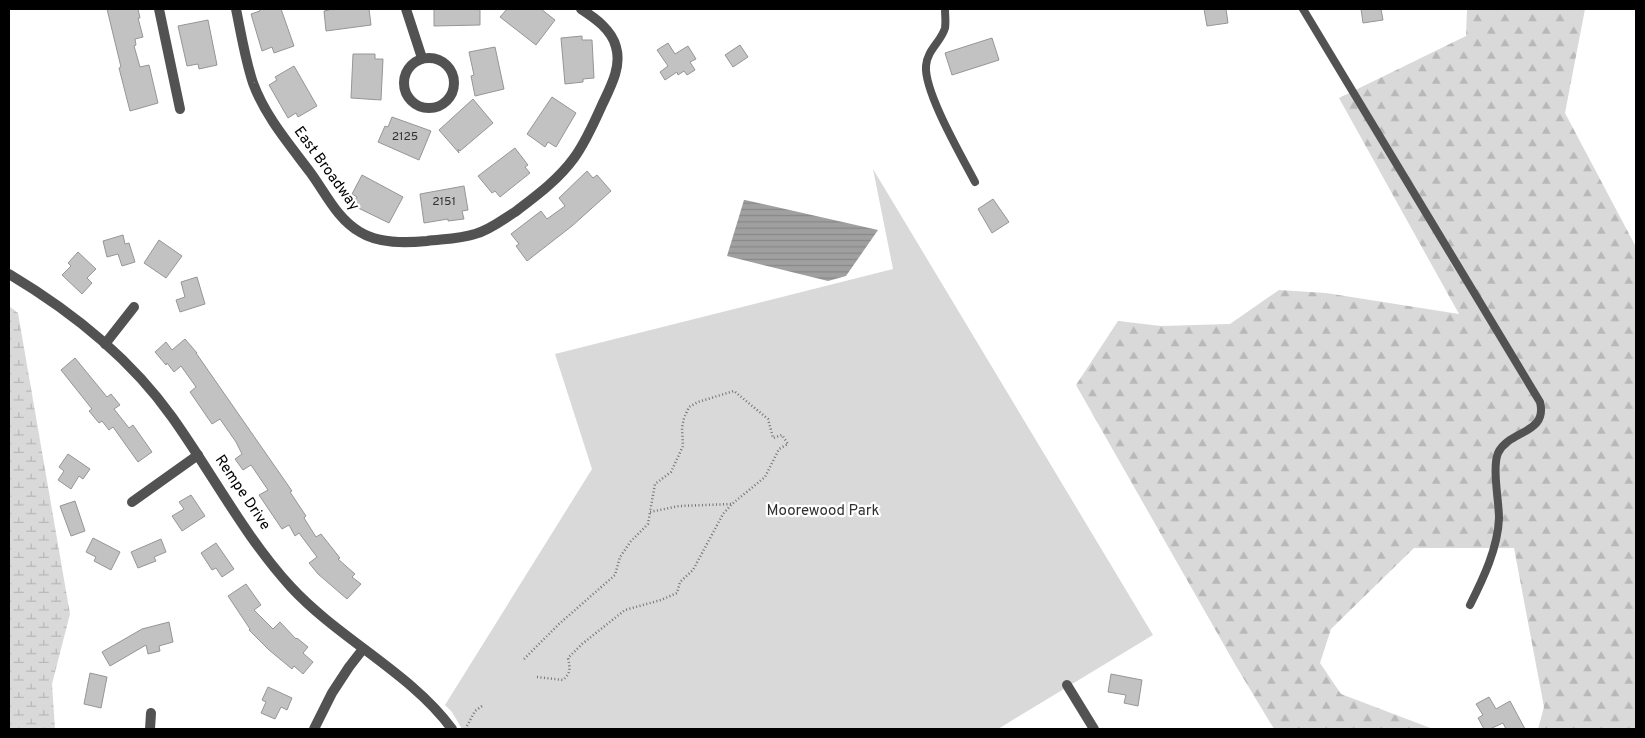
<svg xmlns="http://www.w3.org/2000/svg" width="1645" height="738" font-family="Overpass,sans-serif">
<defs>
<pattern id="forest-firs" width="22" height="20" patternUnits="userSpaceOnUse" patternTransform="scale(1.25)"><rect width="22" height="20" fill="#d9d9d9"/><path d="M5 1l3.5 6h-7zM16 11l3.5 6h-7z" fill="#b8b8b8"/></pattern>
<pattern id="wetland-marsh" width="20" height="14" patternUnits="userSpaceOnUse" patternTransform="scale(1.25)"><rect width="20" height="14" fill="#d9d9d9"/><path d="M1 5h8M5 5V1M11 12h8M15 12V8" fill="none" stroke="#b8b8b8"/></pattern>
<pattern id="water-rules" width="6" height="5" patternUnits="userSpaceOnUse" patternTransform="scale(1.25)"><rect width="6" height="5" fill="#a0a0a0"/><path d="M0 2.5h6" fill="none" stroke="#888"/></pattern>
</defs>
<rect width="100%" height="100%" fill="#fff"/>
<path fill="url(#forest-firs)" d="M1467,9H1585L1565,113L1636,247V729H1538L1544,707L1514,548H1414L1331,629L1320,663L1341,694L1433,729H1274L1236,666L1076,385L1118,321L1161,326L1230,324L1279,290L1326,293L1459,314L1339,98L1466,36Z"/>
<path fill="url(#wetland-marsh)" d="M9,306L18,313L70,614L52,684L55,729H9Z"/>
<path fill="#d9d9d9" d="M873,169L1153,635L998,729H462L452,712L445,705L592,469L555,354L893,269Z"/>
<path fill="url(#water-rules)" d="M744,200H745L878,230L846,276L828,281L727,256Z"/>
<g fill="#c2c2c2" stroke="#969696">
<path d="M107,9H138L140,18H138L143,37L135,39L136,45L134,46L140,67L149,65L158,103L130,111L119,68L121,67Z"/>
<path d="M259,9H281L294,46L274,53L272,47L262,51L251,14L260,11Z"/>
<path d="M328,9H369L371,25L326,31L324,11L329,10Z"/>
<path d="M434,9H480V25L434,26Z"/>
<path d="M507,9H541L555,20L536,45L500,17Z"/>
<path d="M1204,9H1226L1228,23L1207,26Z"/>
<path d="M1361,9H1381L1383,20L1363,23Z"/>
<path d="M208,20L217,65L199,69L198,64L187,66L178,26Z"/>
<path d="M582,36V40H592L594,78L583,79V82L565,84L561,38Z"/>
<path d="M992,38L999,60L952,75L945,53Z"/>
<path d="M668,43L675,54L688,46L696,59L690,62L695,70L687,75L684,71L678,75L677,72L665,80L660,72L668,66L657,50Z"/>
<path d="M740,45L748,57L733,67L725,55Z"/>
<path d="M495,47L504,89L475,96L471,76L474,75L469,52Z"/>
<path d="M353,54H375V59H383L381,100L351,98Z"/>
<path d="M294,66L317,106L298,117L296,113L288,118L269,85L277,80L275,77Z"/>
<path d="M552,97L576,113L556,147L548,142L545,147L527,134Z"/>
<path d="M473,99L493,123L460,151L458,149L459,153L439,130Z"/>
<path d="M392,117L431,131L419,160L378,142L385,126L388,127Z"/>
<path d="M515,148L528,165L525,167L530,173L500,197L495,191L492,193L478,176Z"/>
<path d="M587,171L593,178L597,175L611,191L572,226L527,261L516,246L519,244L511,234L541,211L547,219L565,206L559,198Z"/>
<path d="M362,175L403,197L389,223L352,205L357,197L352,194Z"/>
<path d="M464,186L468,210L462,211L464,219L448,221V219L424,223L420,194Z"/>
<path d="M993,199L1009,222L992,233L978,209Z"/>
<path d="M123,235L125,244L129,243L135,262L122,266L118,254L107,257L103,241Z"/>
<path d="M159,240L182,256L166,278L144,263Z"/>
<path d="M78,252L96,269L87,278L92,283L82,294L62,275L71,266L68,263Z"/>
<path d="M197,277L205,304L180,312L176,300L185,297L181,282Z"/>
<path d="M185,339L197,353H196L292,491L290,492L306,516L304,518L316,537L321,534L340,558L338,559L355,574L352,577L361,584L347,599L318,574L309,563L317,557L299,533L295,536L289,525L282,529L259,495L268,490L251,465L243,470L235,459L242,454L236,442L220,419L212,424L190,392L196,387L181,366L174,372L167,363L166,365L155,352L166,342L172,350Z"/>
<path d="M75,358L107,397L111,394L120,405L114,409L129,428L133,425L152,452L138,462L113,427L109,430L102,421L99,423L89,411L92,409L61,370Z"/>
<path d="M68,454L90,469L83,479L79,476L71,489L58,480L64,471L59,467Z"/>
<path d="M191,495L205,516L182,531L172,516L184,509L179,502Z"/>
<path d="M75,501L85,531L71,536L60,506Z"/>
<path d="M93,538L120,552L111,570L94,561L96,557L86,552Z"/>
<path d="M161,539L166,552L154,557L156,561L138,568L131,552Z"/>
<path d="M216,543L234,569L222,577L216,568L212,570L201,553Z"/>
<path d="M246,584L261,605L254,610L273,629L280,622L296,639L297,638L308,647L303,653L313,662L303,674L294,666L292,669L269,650L249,630L250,629L228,596Z"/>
<path d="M169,622L173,642L159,646L160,651L148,654L146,645L110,666L102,652L142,629Z"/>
<path d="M90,673L107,677L101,708L84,704Z"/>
<path d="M1111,674L1142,680L1138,706L1124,703L1126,695L1108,692Z"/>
<path d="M268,687L292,698L287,710L281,707L275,719L261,713L266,702L262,700Z"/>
<path d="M1489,697L1496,709L1510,701L1525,729H1506L1503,723L1490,729H1484L1478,718L1483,715L1476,704Z"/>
</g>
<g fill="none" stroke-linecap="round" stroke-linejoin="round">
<g stroke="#747474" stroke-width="2.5" stroke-dasharray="1 2.5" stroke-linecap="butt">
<path d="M524,659L559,624L615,575L620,557L631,541L648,524L650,512"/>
<path d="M537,677L563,680C571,673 570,668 568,658L582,644L625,610L661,600L677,593L680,582L693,570L723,514L732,504L765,477L779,449L788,444L782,435L773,438L768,419L734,391L698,402L689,407L684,418L682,428L683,446L671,472L655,484L650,512L679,506L732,504"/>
<path d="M467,726L475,711L482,706"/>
</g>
<g stroke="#525252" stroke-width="8">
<path d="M945,9C945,15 946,22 945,28C941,42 927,50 926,66C924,92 962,157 975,182"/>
<path d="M1303,9L1540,402C1548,434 1509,430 1498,453C1492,468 1499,502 1499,518C1498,548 1483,579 1470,605"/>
</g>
<g stroke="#525252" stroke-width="10">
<path d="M159,9L180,109"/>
<path d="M236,9C241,33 245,59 253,83C265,116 289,144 310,172C325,192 337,219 360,232C379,244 406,243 427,241C443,239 460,239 475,234C490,230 502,220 515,212C536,196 558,180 574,158C585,143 594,123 602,105C610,88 622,67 616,47C612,30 595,18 581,9"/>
<path d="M406,9L422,58"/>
<circle cx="429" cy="83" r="25"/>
<path d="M9,274C71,311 130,358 172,417C212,473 245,537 291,587C339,639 411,673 452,729"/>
<path d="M105,344L134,307"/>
<path d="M132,502L198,455"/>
<path d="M1067,685L1094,729"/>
<path d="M150,729L151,713"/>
<path d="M314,729L332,693L349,667L363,649"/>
</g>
</g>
<g text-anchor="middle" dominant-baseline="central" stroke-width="4.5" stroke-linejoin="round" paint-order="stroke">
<g font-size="12" fill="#303030">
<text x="405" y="137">2125</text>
<text x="444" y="202">2151</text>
</g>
<g font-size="15" fill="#000" stroke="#fff">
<text transform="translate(326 169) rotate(54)">East Broadway</text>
<text transform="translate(242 493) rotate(56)">Rempe Drive</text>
</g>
<g font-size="15" fill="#303030" stroke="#fff">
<text x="823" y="511">Moorewood Park</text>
</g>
</g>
<rect width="1645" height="738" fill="none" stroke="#000000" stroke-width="20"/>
</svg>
